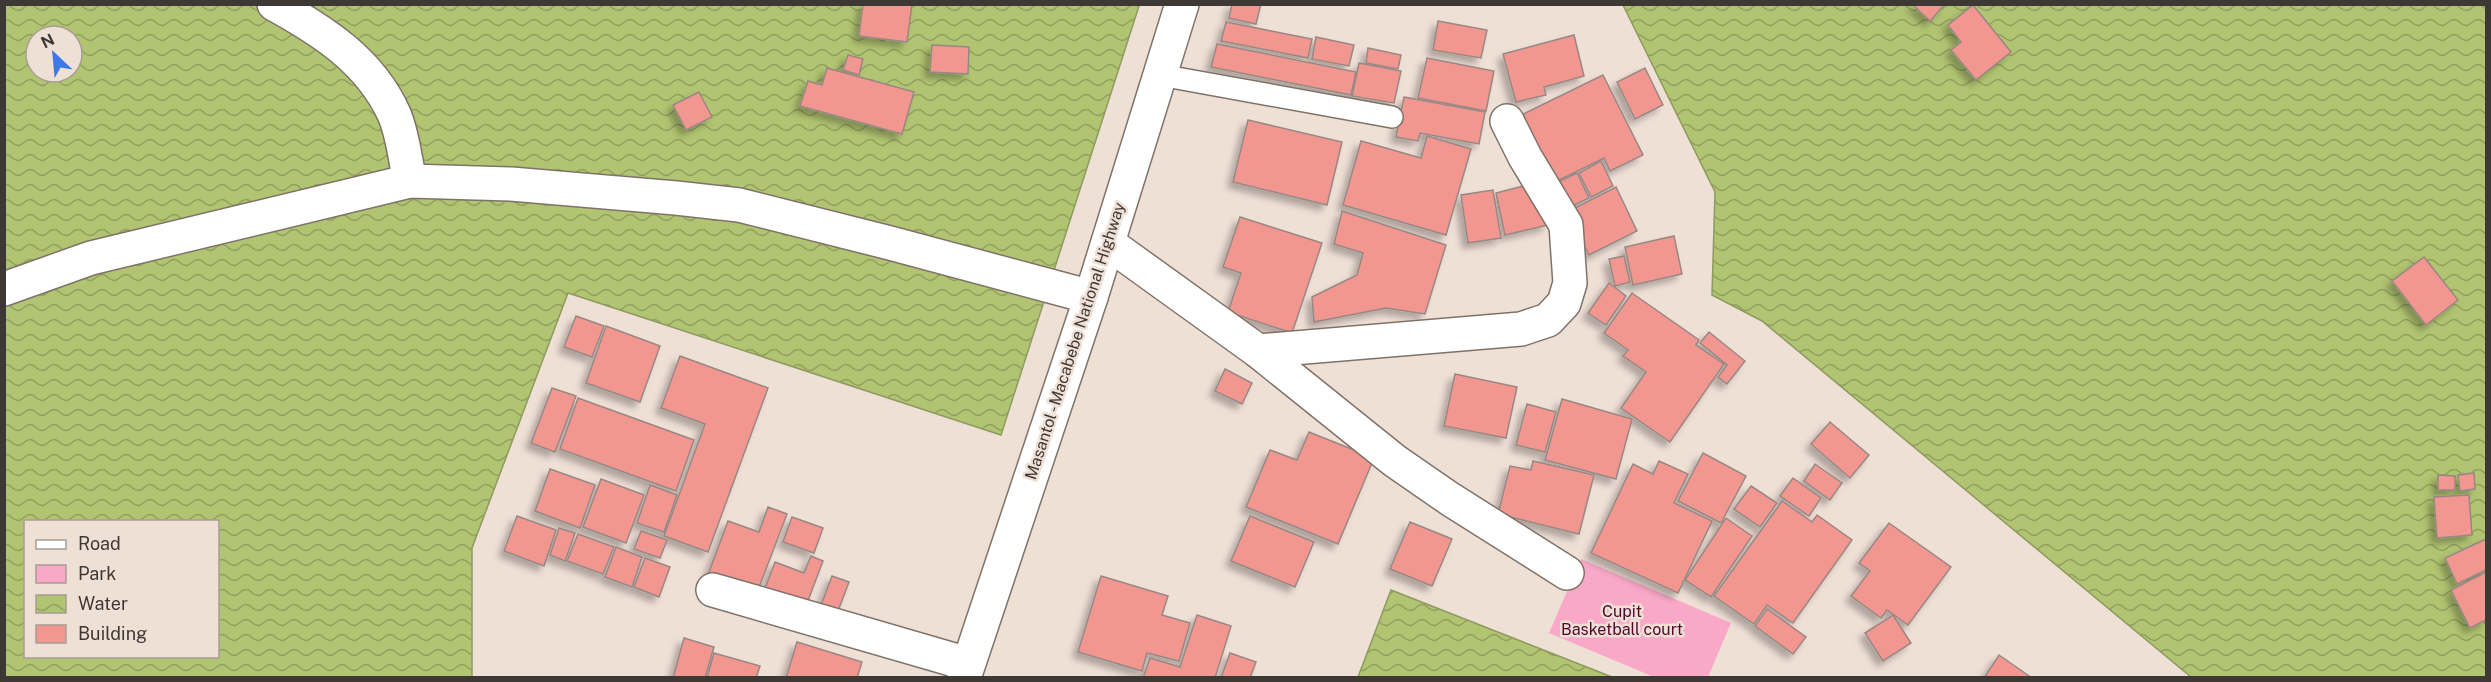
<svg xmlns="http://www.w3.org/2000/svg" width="2491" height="682" font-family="'Public Sans',sans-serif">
<defs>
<pattern id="water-waves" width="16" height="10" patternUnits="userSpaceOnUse" patternTransform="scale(1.5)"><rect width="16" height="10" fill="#b1c471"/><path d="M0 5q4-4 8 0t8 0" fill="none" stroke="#91a05e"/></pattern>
<filter id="shadow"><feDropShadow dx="-5.5" dy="5.5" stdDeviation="3" flood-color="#0004"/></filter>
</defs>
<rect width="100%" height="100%" fill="#efe0d6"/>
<path fill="#f9a8c7" d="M1581,559L1731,623L1708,677H1654L1549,633Z"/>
<g fill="url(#water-waves)" stroke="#8e9a5f" stroke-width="1.5" fill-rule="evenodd">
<path d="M1133,4L1139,6L1001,435L568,293L472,548V677L5,678L4,5ZM36,36H72V72H36ZM26,522H218V656H26Z"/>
<path d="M1623,5H2486V677H2191L1762,321L1712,295L1715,192Z"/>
<path d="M1391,590L1612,677H1358Z"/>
</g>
<g fill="#f1978f" stroke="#988784" stroke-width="1.5" filter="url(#shadow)">
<path d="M863,4H912L907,42L859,36Z"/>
<path d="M1232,4H1261L1256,24L1229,18Z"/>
<path d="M1912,4H1945L1930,21Z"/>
<path d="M1973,5L2011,52L1976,80L1951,50L1961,42L1948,25Z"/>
<path d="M1438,21L1487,30L1481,58L1433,50Z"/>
<path d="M1226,22L1312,39L1308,58L1221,41Z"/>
<path d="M1574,35L1584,76L1544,87L1546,95L1516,102L1503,54Z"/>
<path d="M1316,37L1354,45L1349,66L1312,59Z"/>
<path d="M1217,44L1356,72L1351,95L1211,67Z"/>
<path d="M932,45L969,47L968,74L930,72Z"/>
<path d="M1368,48L1401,55L1398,69L1366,63Z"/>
<path d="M848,55L863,59L859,75L843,70Z"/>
<path d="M1427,58L1494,71L1486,111L1418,98Z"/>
<path d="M1359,63L1401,71L1394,103L1352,96Z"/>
<path d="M827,68L914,92L902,134L800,106L808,81L822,85Z"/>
<path d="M1645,68L1663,105L1635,119L1617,82Z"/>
<path d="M1603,75L1643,155L1610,171L1604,158L1545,187L1511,120Z"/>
<path d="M699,92L712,117L686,130L673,105Z"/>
<path d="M1404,97L1485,112L1479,144L1420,133L1418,141L1396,137Z"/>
<path d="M1248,120L1342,142L1327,205L1233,182Z"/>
<path d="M1427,136L1471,149L1446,235L1343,205L1361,141L1421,158Z"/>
<path d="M1601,161L1613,186L1591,197L1579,173Z"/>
<path d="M1577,173L1589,198L1566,209L1554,184Z"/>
<path d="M1539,182L1548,225L1505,235L1496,193Z"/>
<path d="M1616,187L1637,231L1589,255L1567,212Z"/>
<path d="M1493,190L1501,238L1468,243L1461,195Z"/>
<path d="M1342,211L1446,245L1425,314L1386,308L1314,322L1312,297L1357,275L1363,253L1334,244Z"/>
<path d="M1240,217L1322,243L1292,333L1228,312L1241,273L1223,267Z"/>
<path d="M1674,236L1682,274L1633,285L1625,247Z"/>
<path d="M1624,256L1630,282L1615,286L1609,259Z"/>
<path d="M2424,257L2458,300L2426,325L2392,281Z"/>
<path d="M1609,283L1626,296L1606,325L1588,313Z"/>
<path d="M1632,293L1699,340L1696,345L1724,364L1670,442L1621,408L1646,372L1623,356L1628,350L1604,333Z"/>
<path d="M576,316L604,326L592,357L564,347Z"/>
<path d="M606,326L660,346L640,402L586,383Z"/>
<path d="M1709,332L1745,361L1727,384L1718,377L1727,365L1700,343Z"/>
<path d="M680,356L768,388L708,552L664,536L705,424L661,408Z"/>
<path d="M1225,369L1252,383L1242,404L1215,391Z"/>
<path d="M1455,374L1517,387L1506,438L1444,426Z"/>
<path d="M552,388L576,396L555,452L531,443Z"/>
<path d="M578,398L694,440L676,491L560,449Z"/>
<path d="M1562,399L1632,419L1616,479L1545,460Z"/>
<path d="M1527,404L1556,412L1545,452L1516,445Z"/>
<path d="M1830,422L1869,455L1850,478L1811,444Z"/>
<path d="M1309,432L1374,458L1338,544L1246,507L1270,450L1297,460Z"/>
<path d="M1703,453L1746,476L1721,523L1678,501Z"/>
<path d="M1533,461L1594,475L1579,534L1498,514L1510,466L1531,470Z"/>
<path d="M1659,461L1688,474L1674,503L1712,521L1678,593L1591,553L1633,464L1653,474Z"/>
<path d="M1815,464L1842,483L1830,500L1804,481Z"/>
<path d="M550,469L595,485L580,528L535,511Z"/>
<path d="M2474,473L2475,489L2460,491L2458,475Z"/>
<path d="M2438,475L2455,476V490H2438Z"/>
<path d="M1793,478L1821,498L1809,516L1780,496Z"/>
<path d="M601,479L644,495L626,543L583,527Z"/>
<path d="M650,485L677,495L664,532L637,523Z"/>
<path d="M1751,486L1777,503L1760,527L1734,509Z"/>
<path d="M2469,495L2472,535L2437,538L2434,497Z"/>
<path d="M1782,501L1812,522L1817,515L1852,540L1793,623L1767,605L1754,624L1714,596Z"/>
<path d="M768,507L787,514L758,590L709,572L728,521L759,532Z"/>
<path d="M517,516L556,530L544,566L504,551Z"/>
<path d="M1250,516L1314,542L1295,587L1231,561Z"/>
<path d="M792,517L823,528L814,553L783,542Z"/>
<path d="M1726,518L1752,536L1711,597L1685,580Z"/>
<path d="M1410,522L1452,539L1432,586L1390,569Z"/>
<path d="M1889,523L1951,567L1908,625L1887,610L1881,618L1851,596L1870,571L1859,563Z"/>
<path d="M559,528L575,533L565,561L550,555Z"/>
<path d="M641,531L667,540L660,558L634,549Z"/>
<path d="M578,534L614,547L603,574L567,561Z"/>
<path d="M2486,539V570L2457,584L2445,558Z"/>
<path d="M616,547L642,557L632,587L605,577Z"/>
<path d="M811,556L823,561L806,606L764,591L775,562L804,573Z"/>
<path d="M645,558L670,567L659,597L634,587Z"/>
<path d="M2486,572V620L2470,628L2451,590Z"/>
<path d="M832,576L849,582L835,619L818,613Z"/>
<path d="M1101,576L1168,596L1162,615L1190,623L1179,661L1147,653L1142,671L1078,652Z"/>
<path d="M1767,609L1806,637L1793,654L1755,626Z"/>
<path d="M1197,615L1231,626L1215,678H1143L1150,658L1180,667Z"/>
<path d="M1893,615L1911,643L1883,661L1865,633Z"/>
<path d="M684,638L714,647L705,678H673Z"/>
<path d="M797,642L862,662L857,678H786Z"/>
<path d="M714,653L760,666L756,678H707Z"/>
<path d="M1230,653L1256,662L1250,678H1221Z"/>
<path d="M1999,655L2032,678H1984Z"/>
</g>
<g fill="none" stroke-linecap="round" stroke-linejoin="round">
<g stroke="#7f7268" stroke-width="24">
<path id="lane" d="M1160,75L1392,117"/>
</g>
<g stroke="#7f7268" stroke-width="36">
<g id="street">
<path d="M274,4C323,31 370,61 394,114C403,134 405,160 410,181"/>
<path d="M1108,243L1258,351L1395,461L1450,499L1567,573"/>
<path d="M4,289L91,258L410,181L511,184L676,198L739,205L890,243L1091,297"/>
<path d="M1258,351L1521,329L1548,320L1564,303L1570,283L1566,225L1525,157L1507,121"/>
<path d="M713,590L968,664"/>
</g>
</g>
<g stroke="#7f7268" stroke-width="36">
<path id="secondary" d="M964,678L1091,297L1182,4"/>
</g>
<use href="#lane" stroke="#fff" stroke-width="21"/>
<use href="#street" stroke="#fff" stroke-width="33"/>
<use href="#secondary" stroke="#fff" stroke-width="33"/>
</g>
<g text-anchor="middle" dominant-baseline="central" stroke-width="5" stroke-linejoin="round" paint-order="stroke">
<g font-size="16" fill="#3e3834" stroke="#efe0d6">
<text transform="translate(1075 341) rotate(-72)">Masantol - Macabebe National Highway</text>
</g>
<g font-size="16" fill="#52072f" stroke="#efe0d6">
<text x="1622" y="611">Cupit<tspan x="1622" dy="18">Basketball court</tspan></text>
</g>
</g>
<rect width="2491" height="682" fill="none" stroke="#3e3834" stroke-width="12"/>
<rect x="24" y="520" width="195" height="138" fill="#efe0d6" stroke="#a89d95" stroke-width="1.5"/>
<rect x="36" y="540" width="30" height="9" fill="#ffffff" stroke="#a89d95" stroke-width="1.5"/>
<text x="78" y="550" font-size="18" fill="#3e3834">Road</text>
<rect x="36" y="565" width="30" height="18" fill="#f9a8c7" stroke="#a89d95" stroke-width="1.5"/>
<text x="78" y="580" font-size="18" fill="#3e3834">Park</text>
<rect x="36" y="595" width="30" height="18" fill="url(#water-waves)" stroke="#a89d95" stroke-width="1.5"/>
<text x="78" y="610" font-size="18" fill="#3e3834">Water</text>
<rect x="36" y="625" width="30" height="18" fill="#f1978f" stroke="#a89d95" stroke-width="1.5"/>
<text x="78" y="640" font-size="18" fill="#3e3834">Building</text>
<g transform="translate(54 54) rotate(334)"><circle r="28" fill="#efe0d6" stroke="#a89d95" stroke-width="1.5"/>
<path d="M0-4.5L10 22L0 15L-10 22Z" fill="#3e78e8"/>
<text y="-9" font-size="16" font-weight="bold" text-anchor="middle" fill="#3e3834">N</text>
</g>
</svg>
